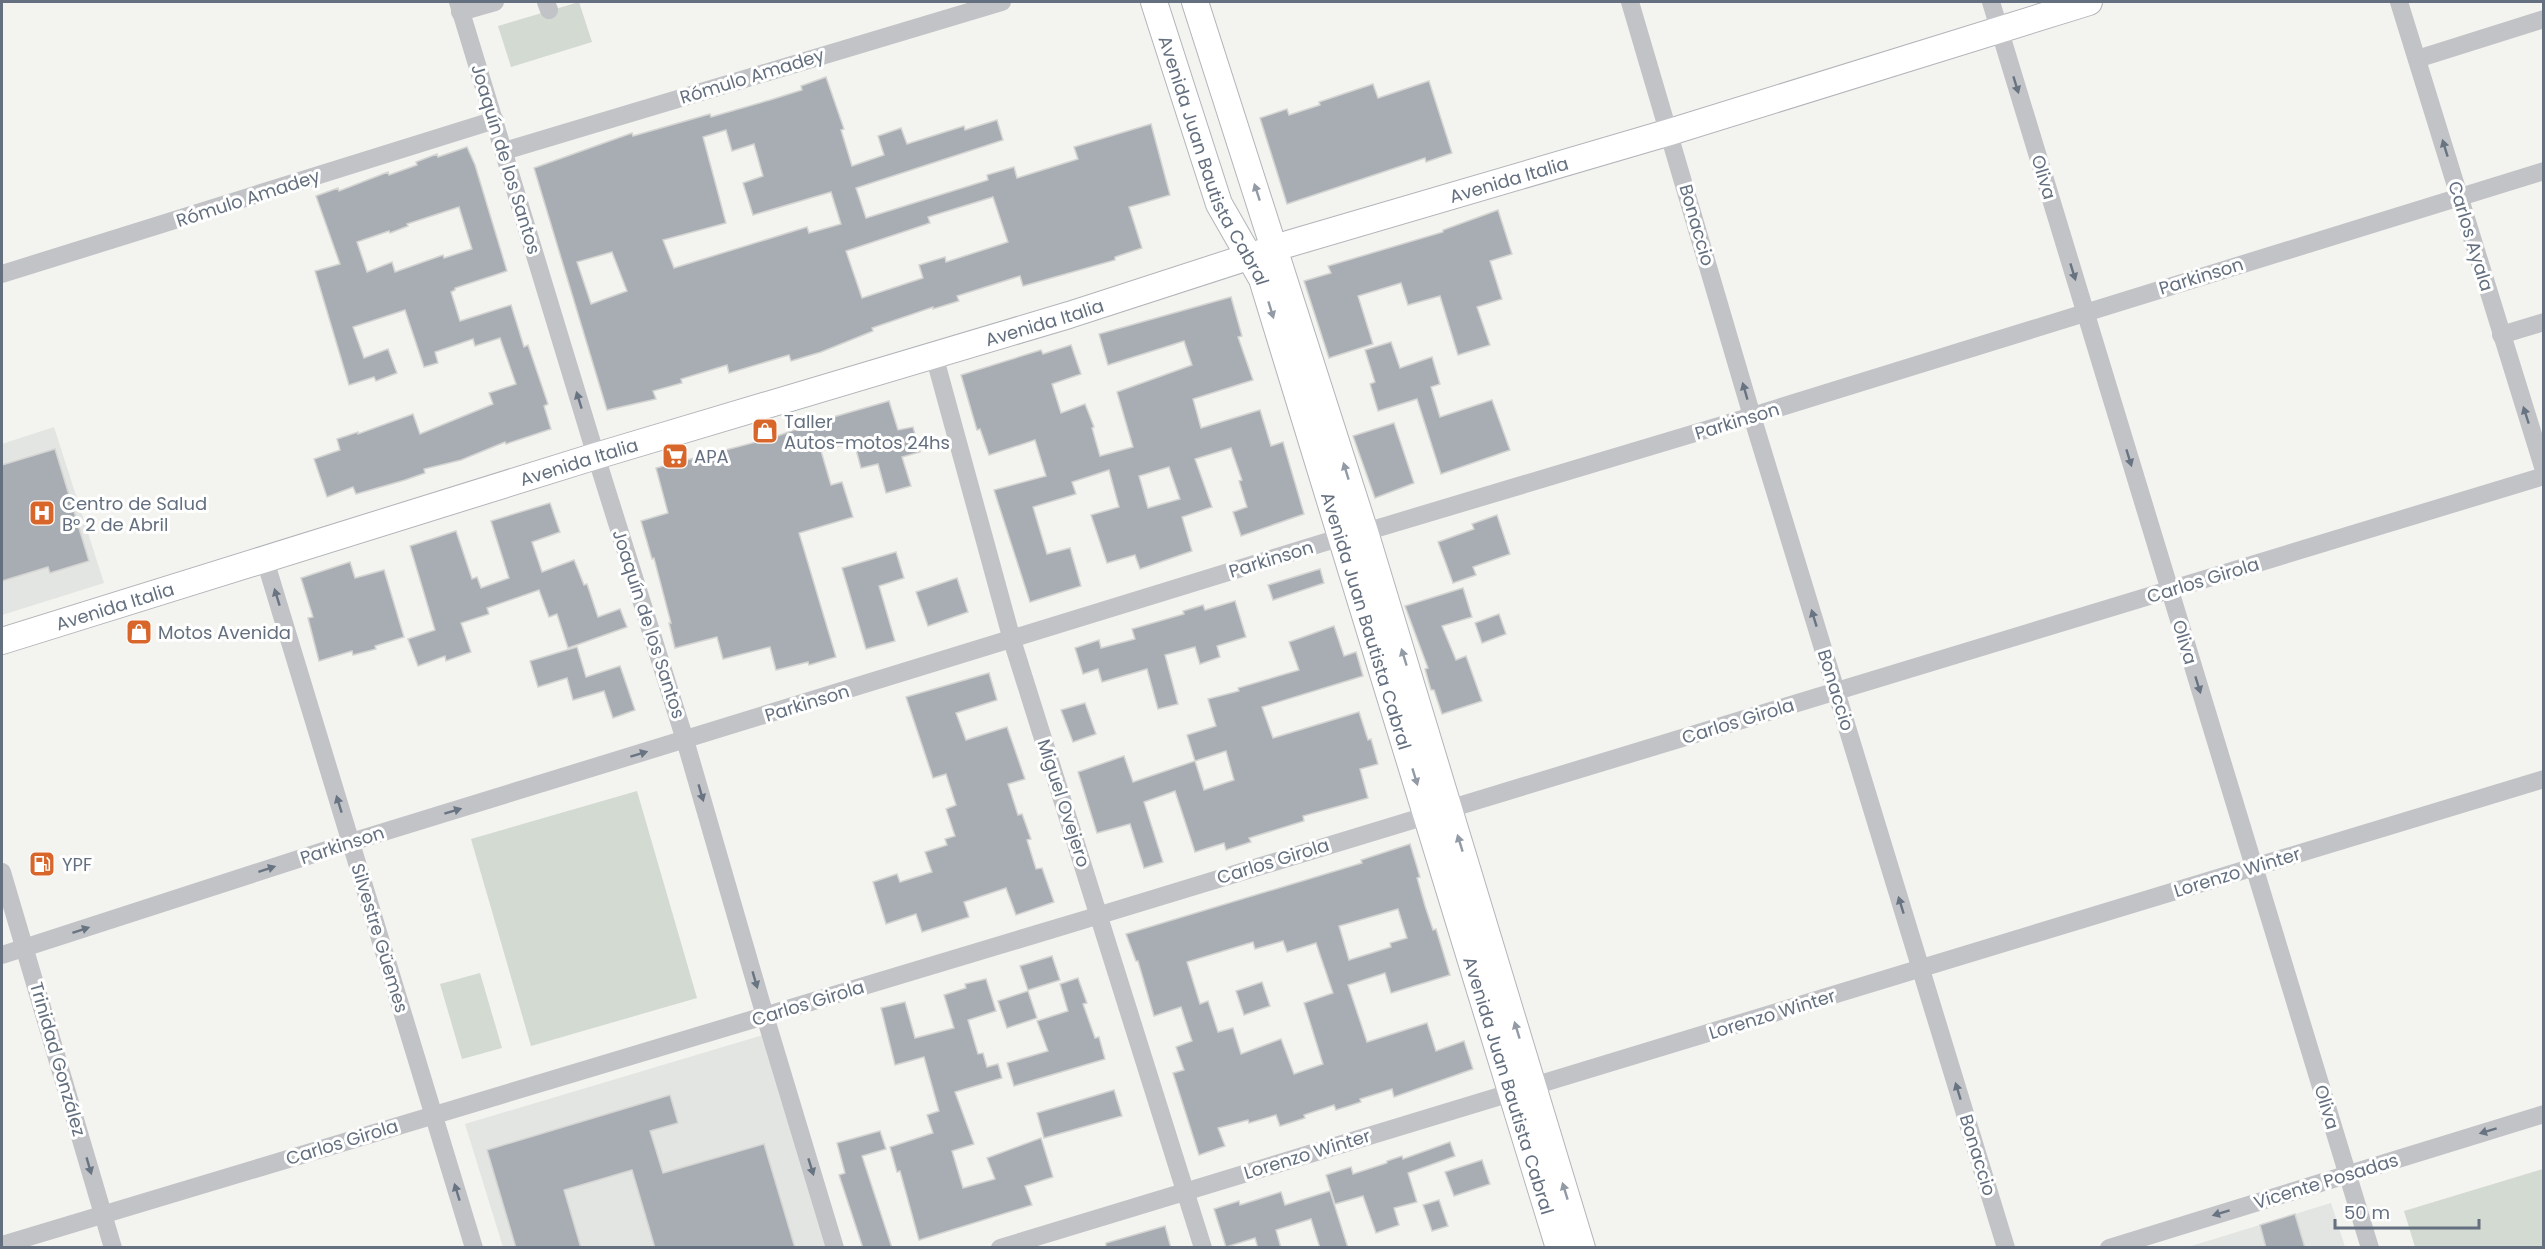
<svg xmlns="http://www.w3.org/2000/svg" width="2545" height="1249" font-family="Poppins,sans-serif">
<rect width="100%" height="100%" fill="#f3f3ef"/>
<g fill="#e3e5e3">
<path d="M54,427L104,583L2,615V444Z"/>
<path d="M763,1035L828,1247H503L465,1124Z"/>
<path d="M2331,1203L2345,1247L2185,1248Z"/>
</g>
<g fill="#d3dad1">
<path d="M579,2L592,42L511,67L498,26Z"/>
<path d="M637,791L697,998L531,1046L471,839Z"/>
<path d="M480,973L502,1048L462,1059L440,984Z"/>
<path d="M2543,1169V1247H2415L2404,1211Z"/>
</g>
<g fill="#a7adb3" stroke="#d4d4d2" stroke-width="1.5" fill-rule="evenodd">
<path d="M826,77L844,129L841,130L852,166L884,155L878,136L901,128L907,144L964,126L965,130L997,120L1003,140L856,188L866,218L988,180L987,175L1014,167L1017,178L1078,159L1074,147L1151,124L1170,195L1129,207L1142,248L1115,257V260L1023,286L1020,276L957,296L959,301L933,309V307L872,328L873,331L821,352L791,361L789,355L729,373L727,365L681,379L682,383L653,391L656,399L607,410L534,168L632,133L633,136L710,114L711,117L770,100L802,90L801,86ZM726,130L732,151L754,144L763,176L743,183L753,215L831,192L841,224L809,233L807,227L674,268L663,240L726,223L703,137ZM993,197L1008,242L946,262L945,257L919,265L923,278L862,298L846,251L930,223L928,217ZM612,252L627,291L591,304L577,262Z"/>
<path d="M1429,81L1452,153L1426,162L1425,158L1287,204L1260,118L1287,109L1289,115L1320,105L1319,102L1373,84L1378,98Z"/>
<path d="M467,147L475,165L507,271L455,288V290L451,292L460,321L511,305L524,347L528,345L548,404L544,406L551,429L506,444L505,442L461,460L424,469L425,473L405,480L356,494L353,487L327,497L314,459L340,450L337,439L358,432V434L413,414L420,434L493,404L489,393L516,384L500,338L475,346L473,339L435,352L438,363L424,367L405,310L353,327L364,358L388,349L397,373L376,381L374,377L349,385L315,271L340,264L316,196L338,188L339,191L388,172L389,175L417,165L416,162L437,154L438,157ZM459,207L472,249L444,258L443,255L395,272L392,262L367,272L357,242L389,231L390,233L408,226L407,224Z"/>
<path d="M1498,210L1512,254L1490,261L1502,299L1477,307L1490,345L1458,355L1440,296L1408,305L1401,283L1358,296L1373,344L1329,358L1304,281L1331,273L1328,266L1443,232V230Z"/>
<path d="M1231,297L1242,336L1238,337L1253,380L1193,399L1201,428L1260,410L1271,446L1283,442L1304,514L1241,536L1233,512L1247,507L1239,481L1242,480L1231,448L1195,459L1212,507L1182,517L1192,551L1140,569L1135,555L1107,563L1091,515L1119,507L1109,470L1072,482L1076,494L1033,507L1047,554L1070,548L1081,586L1030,602L994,490L1046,476L1035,440L989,455L980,429L977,430L961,375L1041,350L1043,354L1071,345L1081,374L1052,384L1061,413L1085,404L1094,427L1092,428L1100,456L1133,447L1117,392L1192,365L1184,341L1108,365L1099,334ZM1169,467L1180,499L1148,508L1139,476Z"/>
<path d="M1391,342L1400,368L1432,357L1440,384L1431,387L1440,417L1492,400L1510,450L1441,474L1417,399L1378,411L1370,384L1375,382L1365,350Z"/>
<path d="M889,401L898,430L913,427L920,452L902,457L911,486L886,493L878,464L861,468L854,442L821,451L831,485L842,482L853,517L799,533L836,657L809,665L808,662L776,670L770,647L723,659L717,637L675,648L669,623H671L654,558L652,559L641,521L668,513L656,468L772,438L816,422Z"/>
<path d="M1394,423L1414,483L1375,498L1353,436Z"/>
<path d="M55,449L89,561L50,573L48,567L2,581V465Z"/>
<path d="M550,503L560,532L532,542L542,572L574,560L584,585L587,584L598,617L620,609L627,627L568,648L557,614L549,617L539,590L487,608L489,614L461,623L471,652L446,661L445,656L418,666L408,639L435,630L410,546L456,531L472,579L477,577L481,588L509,578L491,521Z"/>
<path d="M1497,515L1510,554L1473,567L1476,575L1453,583L1438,542L1474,529L1472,524Z"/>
<path d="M896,552L904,578L879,586L895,641L866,649L842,568Z"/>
<path d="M350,562L355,578L384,570L404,637L375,646L376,649L353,655L352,651L319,661L308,618L313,617L301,578Z"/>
<path d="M1320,569L1324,583L1273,600L1268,585Z"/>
<path d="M957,578L968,612L928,626L916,592Z"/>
<path d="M1463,588L1472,617L1442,626L1456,660L1466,656L1482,701L1442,714L1434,690H1431L1425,669L1428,668L1405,606Z"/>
<path d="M1235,601L1246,637L1217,646L1220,657L1200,664L1195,647L1165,655L1178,704L1158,709L1147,669L1102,682L1098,669L1083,674L1075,648L1099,640L1101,648L1135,639L1132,629L1184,614L1183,611L1203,605L1205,610Z"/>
<path d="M1499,614L1506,634L1482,643L1475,623Z"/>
<path d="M1334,626L1344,656L1356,652L1363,676L1262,707L1273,738L1359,712L1368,740L1371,739L1378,764L1360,769L1368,798L1303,816L1304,821L1249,838L1251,842L1226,850L1224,843L1195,852L1175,791L1144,802L1163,862L1144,868L1130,824L1097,833L1078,772L1124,756L1133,782L1195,761L1204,790L1234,780L1226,751L1195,761L1187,735L1216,726L1208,699L1239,691L1238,688L1299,670L1289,642Z"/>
<path d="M577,647L586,677L620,666L635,710L613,718L604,691L573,700L567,678L538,687L530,661Z"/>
<path d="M989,673L997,700L956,713L966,740L1007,727L1025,779L1008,784L1018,815L1022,814L1031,839L1027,840L1036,869L1042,868L1054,902L1016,915L1006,888L964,902L969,917L922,932L916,914L886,924L873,882L897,874L900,882L932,872L925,852L947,845L945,839L955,836L946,809L956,805L946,774L933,778L906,697Z"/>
<path d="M1085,703L1096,734L1073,742L1061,710Z"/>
<path d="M1410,844L1420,877L1417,878L1425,906L1433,930L1436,929L1450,975L1391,993L1385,973L1348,985L1367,1042L1427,1023L1436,1051L1464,1041L1473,1069L1394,1097L1392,1089L1360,1099L1361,1102L1336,1110L1334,1105L1304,1115L1305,1118L1280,1126L1276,1115L1249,1123L1248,1120L1218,1128L1225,1146L1199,1155L1173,1073L1184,1070L1176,1047L1192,1041L1181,1007L1154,1016L1138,961H1136L1126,934L1362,863L1361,860ZM1398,909L1407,938L1390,943L1391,947L1349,960L1339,926ZM1283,941L1287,952L1316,943L1333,993L1304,1003L1323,1064L1294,1074L1281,1039L1241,1054L1233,1028L1218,1032L1208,1001L1200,1004L1187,962L1253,942L1255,949Z"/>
<path d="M1052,956L1060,980L1028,990L1020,966Z"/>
<path d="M1078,978L1087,1003L1083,1004L1095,1038L1099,1037L1105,1059L1014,1086L1007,1063L1048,1051L1037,1021L1068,1011L1060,984Z"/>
<path d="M986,979L996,1011L968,1020L978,1054L983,1053L987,1067L998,1064L1002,1078L955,1092L974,1144L952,1151L963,1188L995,1179L987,1158L1041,1138L1053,1177L1025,1186L1032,1205L919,1240L900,1171L897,1172L890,1147L933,1133L927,1115L939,1111L924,1057L895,1065L881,1008L905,1002L915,1038L954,1028L944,995L966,988L965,984Z"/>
<path d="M1262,982L1270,1006L1244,1015L1236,991Z"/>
<path d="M1028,991L1037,1018L1007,1028L998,1001Z"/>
<path d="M1114,1090L1122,1116L1044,1138L1037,1113Z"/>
<path d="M670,1095L678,1123L650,1131L663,1173L764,1144L795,1248H655L632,1170L564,1190L581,1248H516L487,1150Z"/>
<path d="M880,1131L886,1149L862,1156L892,1248H863L839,1175L845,1173L837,1143Z"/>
<path d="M1450,1142L1455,1156L1408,1173L1417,1202L1394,1208L1399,1225L1376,1233L1363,1196L1335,1204L1326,1175L1351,1167L1353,1174L1387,1163V1161L1402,1156L1403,1159Z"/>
<path d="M1482,1160L1490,1184L1454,1196L1445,1172Z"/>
<path d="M1330,1191L1348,1248H1320L1311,1219L1276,1230L1281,1248H1258L1255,1238L1226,1247L1214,1209L1239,1201L1240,1205L1281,1192L1285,1205Z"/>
<path d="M1439,1200L1448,1226L1432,1231L1423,1205Z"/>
<path d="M2295,1214L2305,1248H2266L2260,1225Z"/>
<path d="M1165,1226L1171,1248H1106V1243Z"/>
</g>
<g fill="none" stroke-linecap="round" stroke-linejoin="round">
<g stroke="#b1b5b9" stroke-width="28">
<g id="secondary">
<path id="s1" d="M1154,2L1219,204L1262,279L1559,1248"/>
<path d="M1195,2L1365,532L1582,1248"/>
<path id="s2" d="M2,641L596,456L1069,315L1288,244L1670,132L2089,2"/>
</g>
</g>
<g stroke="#c1c3c7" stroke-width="18">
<path d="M458,2L596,456L685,740L765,1016L835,1248"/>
<path d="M546,2L549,10"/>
<path d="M1630,2L1752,416L2006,1248"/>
<path d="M1991,2L2370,1248"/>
<path d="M2399,2L2544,470"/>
<path d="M460,12L495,2"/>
<path d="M2417,59L2544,19"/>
<path d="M504,151L1002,2"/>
<path d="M2,274L495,120"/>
<path d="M2501,335L2544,322"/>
<path d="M934,355L1012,640L1203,1248"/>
<path d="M265,560L474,1248"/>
<path d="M2,872L113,1248"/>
<path d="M2,955L351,842L1342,537L1365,532L1752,416L2544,171"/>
<path d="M2,1245L1100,915L2544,476"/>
<path d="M1000,1248L2544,779"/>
<path d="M2109,1248L2544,1114"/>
</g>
<use href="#secondary" stroke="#fff" stroke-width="26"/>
</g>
<defs><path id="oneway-solid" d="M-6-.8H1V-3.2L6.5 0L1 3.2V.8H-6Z" transform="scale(1.5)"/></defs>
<g fill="#697483">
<use href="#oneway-solid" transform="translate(2016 85) rotate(73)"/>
<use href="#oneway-solid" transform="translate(2445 148) rotate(-107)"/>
<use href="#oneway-solid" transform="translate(2073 272) rotate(73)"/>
<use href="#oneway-solid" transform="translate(1745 391) rotate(-106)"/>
<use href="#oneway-solid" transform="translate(579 400) rotate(-107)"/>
<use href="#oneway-solid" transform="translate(2526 415) rotate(-108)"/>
<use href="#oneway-solid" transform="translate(2129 458) rotate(73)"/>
<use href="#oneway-solid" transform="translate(277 597) rotate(-107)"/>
<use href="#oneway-solid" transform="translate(1814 618) rotate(-107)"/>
<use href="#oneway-solid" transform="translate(2198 685) rotate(73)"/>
<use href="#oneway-solid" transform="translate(639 754) rotate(-17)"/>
<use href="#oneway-solid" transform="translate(701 793) rotate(74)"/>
<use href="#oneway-solid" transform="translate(339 804) rotate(-107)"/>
<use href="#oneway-solid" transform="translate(453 811) rotate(-17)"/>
<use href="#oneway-solid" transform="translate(267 869) rotate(-18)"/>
<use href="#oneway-solid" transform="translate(1901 905) rotate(-107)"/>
<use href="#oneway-solid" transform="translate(81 930) rotate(-18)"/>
<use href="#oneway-solid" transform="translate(755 980) rotate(74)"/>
<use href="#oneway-solid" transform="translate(1958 1091) rotate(-107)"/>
<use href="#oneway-solid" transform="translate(2488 1131) rotate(163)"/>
<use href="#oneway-solid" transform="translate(89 1166) rotate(74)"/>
<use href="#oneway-solid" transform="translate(811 1167) rotate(73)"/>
<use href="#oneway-solid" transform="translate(457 1192) rotate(-107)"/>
<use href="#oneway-solid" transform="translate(2221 1213) rotate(163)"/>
</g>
<g fill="#929ba5">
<use href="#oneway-solid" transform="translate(1257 192) rotate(-108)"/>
<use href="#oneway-solid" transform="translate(1271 310) rotate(73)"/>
<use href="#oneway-solid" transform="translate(1346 471) rotate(-107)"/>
<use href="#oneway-solid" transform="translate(1404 657) rotate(-107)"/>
<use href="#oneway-solid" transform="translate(1415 777) rotate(73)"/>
<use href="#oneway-solid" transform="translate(1460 843) rotate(-107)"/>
<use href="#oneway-solid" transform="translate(1517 1030) rotate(-107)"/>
<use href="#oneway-solid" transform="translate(1565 1191) rotate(-107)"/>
</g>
<defs>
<g id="shop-square" transform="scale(1.35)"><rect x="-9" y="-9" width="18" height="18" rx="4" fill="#d8662b" stroke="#fff"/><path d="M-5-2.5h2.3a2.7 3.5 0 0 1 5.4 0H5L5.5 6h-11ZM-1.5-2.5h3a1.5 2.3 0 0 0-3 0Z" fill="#fff"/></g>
<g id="supermarket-square" transform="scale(1.35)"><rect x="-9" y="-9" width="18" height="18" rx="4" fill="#d8662b" stroke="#fff"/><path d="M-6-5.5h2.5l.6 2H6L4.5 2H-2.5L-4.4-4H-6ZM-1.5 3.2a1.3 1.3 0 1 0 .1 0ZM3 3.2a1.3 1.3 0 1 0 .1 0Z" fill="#fff"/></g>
<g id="hospital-square" transform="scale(1.35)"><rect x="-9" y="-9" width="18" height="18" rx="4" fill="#d8662b" stroke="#fff"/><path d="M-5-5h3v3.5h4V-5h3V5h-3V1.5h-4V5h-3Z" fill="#fff"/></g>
<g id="fuel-square" transform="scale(1.35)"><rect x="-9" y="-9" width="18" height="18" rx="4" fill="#d8662b" stroke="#fff"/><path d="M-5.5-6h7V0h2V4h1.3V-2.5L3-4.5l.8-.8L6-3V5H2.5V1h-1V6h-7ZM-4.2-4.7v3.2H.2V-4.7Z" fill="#fff"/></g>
</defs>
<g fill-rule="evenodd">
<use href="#shop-square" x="765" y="431"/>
<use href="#supermarket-square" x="675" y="456"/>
<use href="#hospital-square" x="42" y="513"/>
<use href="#shop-square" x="139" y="632"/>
<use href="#fuel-square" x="42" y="864"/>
</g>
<g text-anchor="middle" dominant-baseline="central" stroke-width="6" stroke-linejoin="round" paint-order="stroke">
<g font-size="18" fill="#64707f" stroke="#fff">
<text transform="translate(752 76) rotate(-17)">Rómulo Amadey</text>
<text transform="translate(506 159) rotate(73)">Joaquín de los Santos</text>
<text stroke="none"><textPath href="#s1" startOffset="170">Avenida Juan Bautista Cabral</textPath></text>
<text transform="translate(2044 177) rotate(73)">Oliva</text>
<text stroke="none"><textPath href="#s2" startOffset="1576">Avenida Italia</textPath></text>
<text transform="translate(248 198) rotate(-18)">Rómulo Amadey</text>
<text transform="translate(1697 225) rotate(74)">Bonaccio</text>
<text transform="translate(2471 236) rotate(73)">Carlos Ayala</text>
<text transform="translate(2201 276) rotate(-17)">Parkinson</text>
<text stroke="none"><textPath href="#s2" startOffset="1090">Avenida Italia</textPath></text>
<text transform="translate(1737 421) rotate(-17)">Parkinson</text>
<text stroke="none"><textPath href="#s2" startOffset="604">Avenida Italia</textPath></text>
<text transform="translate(1271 559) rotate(-17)">Parkinson</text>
<text transform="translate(2203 580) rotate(-17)">Carlos Girola</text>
<text stroke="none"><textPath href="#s2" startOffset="118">Avenida Italia</textPath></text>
<text stroke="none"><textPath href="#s1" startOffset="656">Avenida Juan Bautista Cabral</textPath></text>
<text transform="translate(649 624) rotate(72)">Joaquín de los Santos</text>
<text transform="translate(2185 642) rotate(73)">Oliva</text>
<text transform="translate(1836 690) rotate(73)">Bonaccio</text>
<text transform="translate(807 703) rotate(-17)">Parkinson</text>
<text transform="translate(1738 721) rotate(-17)">Carlos Girola</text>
<text transform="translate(1064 803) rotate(72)">Miguel Ovejero</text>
<text transform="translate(342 845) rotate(-18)">Parkinson</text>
<text transform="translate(1273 861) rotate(-17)">Carlos Girola</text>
<text transform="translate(2237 872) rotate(-17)">Lorenzo Winter</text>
<text transform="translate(380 938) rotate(73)">Silvestre Güemes</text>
<text transform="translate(808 1003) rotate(-17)">Carlos Girola</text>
<text transform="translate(1772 1014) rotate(-17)">Lorenzo Winter</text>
<text transform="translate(58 1059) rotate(74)">Trinidad González</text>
<text stroke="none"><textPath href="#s1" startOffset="1142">Avenida Juan Bautista Cabral</textPath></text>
<text transform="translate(2327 1107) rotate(73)">Oliva</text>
<text transform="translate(342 1142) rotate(-17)">Carlos Girola</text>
<text transform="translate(1307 1154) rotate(-17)">Lorenzo Winter</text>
<text transform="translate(1978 1155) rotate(73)">Bonaccio</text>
<text transform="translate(2326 1181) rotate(-17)">Vicente Posadas</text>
</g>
<g font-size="18" fill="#64707f" stroke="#fff" text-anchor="start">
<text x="784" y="421">Taller<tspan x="784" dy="21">Autos-motos 24hs</tspan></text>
<text x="694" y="456">APA</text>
<text x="62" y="503">Centro de Salud<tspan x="62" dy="21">B° 2 de Abril</tspan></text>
<text x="158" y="632">Motos Avenida</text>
<text x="62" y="864">YPF</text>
</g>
</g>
<rect width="2545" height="1249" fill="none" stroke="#64707f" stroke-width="6"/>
<path d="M2335 1219v9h144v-9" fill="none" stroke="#64707f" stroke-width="3"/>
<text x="2344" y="1219" font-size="18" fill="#64707f" stroke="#ffffff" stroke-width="4.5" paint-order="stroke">50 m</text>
</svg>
